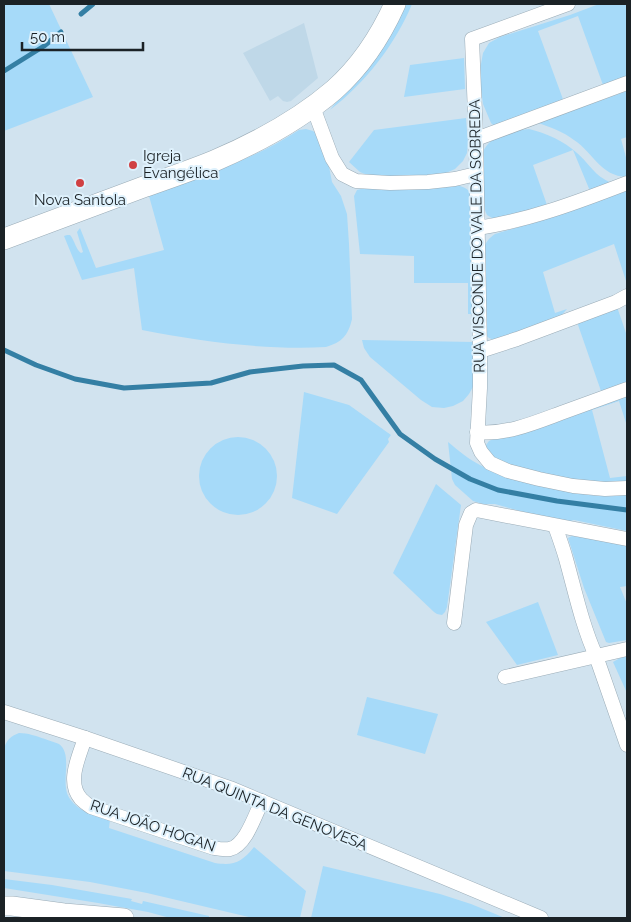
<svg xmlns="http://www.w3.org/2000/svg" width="631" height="922" font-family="Raleway,sans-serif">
<rect width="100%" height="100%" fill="#d1e3ef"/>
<path fill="#bfd8e8" d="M304,23L318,78L291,101L287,102L283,101L278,96L270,101L243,53Z"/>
<g fill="#a6daf9">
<path d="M4,4H49L93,97L4,131Z"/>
<path d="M406,4H412C395,45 365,83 330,110L392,32Z"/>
<path d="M599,4H627V78L603,85L578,16L538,31L564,102L496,126L493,125L491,123L483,104L479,75L483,53L489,43L500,37L570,15Z"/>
<path d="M464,58L465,89L404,97L410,65Z"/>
<path d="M627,91V107L626,108L627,110V137L621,139L627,161V177C600,176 594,153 574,140C564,132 550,127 538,123Z"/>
<path d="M466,118L468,143L467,153L463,161L455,169L446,173L422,177H372L360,172L349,162L374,130Z"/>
<path d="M306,129L313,131L318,135L326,151L332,182L341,196L347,214L349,244L352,319C348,336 342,342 326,347C265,350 203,342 142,330L134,268L82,280L64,236L67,235H70C75,241 76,250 81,253L83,252L77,232L80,228L96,268L164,250L149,196C200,177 253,160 299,130Z"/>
<path d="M529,129C546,133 564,141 577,153C591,165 593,175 612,183L590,191L573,150L533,165L547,205L498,219L492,218L487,215C482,204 483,192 483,181C483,172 481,161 483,153C487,136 514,130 529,129Z"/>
<path d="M454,185C462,186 468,188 472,195L474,314H468V283H414V256L360,254L354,196L357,190L365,188Z"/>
<path d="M627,187V284L614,244L543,272L555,313L567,309L559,318L496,340C491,339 488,338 485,334L484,247C487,241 489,238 495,234L529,224Z"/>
<path d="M616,304L627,336V382L601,391L577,322Z"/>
<path d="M362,340L474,342V385L469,394L463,401L453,406L444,408L432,407L421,400L370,357L364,348Z"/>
<path d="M304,392L349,405L391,435L388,439L389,442L337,514L292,498Z"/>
<path d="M627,393V426L619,401L592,410L610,478L627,476V482L608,484L584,481L544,474L515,466L496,459L487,450L486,445L489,441L495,438Z"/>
<circle cx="238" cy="476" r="39"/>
<path d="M448,442C458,450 468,459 480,465C502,477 529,483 554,488C578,493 603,500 627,494V531L574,520L563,523L495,504H483L473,501L455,485L452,479Z"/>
<path d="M436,484L461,505L447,607L445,612L442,615L437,614L434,612L393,573Z"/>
<path d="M572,536L627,544V586L620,587L627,604V640L609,643L606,642L584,588L568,538Z"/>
<path d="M538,602L558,655L517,665L486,622Z"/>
<path d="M627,654V693L613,662Z"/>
<path d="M367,697L438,714L425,754L357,735Z"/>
<path d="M19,733C28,733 36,736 45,739C49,741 55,742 59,744C74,755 59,784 70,799C79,812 96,816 110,820L109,828L215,863C234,866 242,862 254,847L306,891L300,918H253L147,893L90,882L4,871V749C6,740 11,736 19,733Z"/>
<path d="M323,866L440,894L471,904L505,918H311Z"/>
<path d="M4,879L52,885L132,899L131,901L142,904L143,901L209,916V918H170L148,912L98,903L4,888Z"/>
</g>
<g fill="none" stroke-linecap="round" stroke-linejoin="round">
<g stroke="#347fa4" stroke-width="5">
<path d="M81,14L93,4"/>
<path d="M4,71L44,46L61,32"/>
<path d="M4,350L36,365L75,379L124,388L211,383L250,372L303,366L334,365L361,380L400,434L435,459L470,479L498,490L557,501L627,510"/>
</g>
<g stroke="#9bacb7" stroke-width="15">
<g id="minor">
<path d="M568,4L472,39L476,139L480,351V388L477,443L481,452L490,463L508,471L539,479L573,486L605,489L627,488"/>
<path d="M313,107L332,158L342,174L356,181L390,183L428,182L455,179L476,174"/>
<path d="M476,139L627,83"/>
<path d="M478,228C530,220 578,202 627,183"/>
<path d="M480,351L517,339L616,302L627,296"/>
<path d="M477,432C506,435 534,423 561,413C583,405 605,397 627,389"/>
<path d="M555,526C559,537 563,548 566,559C575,591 582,625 596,656L627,745"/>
<path d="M454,623L466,525L471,513L476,510L627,539"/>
<path d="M505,677L627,649"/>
<path d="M4,712L85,738L230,788L541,918"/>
<path d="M85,738C79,757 66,782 81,799C84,802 88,805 91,807L214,848C219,849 224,850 230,849C246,845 255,815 262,801"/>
</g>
</g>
<g stroke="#9bacb7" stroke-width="20">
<path id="secondary" d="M4,906H12L64,913L124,918"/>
</g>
<g stroke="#9bacb7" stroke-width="22">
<path id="primary" d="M4,239C51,221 99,204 146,186C169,178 192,170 214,161C256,143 299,120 334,90C360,67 381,35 395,4"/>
</g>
<use href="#minor" stroke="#fff" stroke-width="14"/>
<use href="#secondary" stroke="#fff" stroke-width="19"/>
<use href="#primary" stroke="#fff" stroke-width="21"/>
</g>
<g fill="#d04143" stroke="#def1fc" stroke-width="2">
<circle cx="133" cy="165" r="5"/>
<circle cx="80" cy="183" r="5"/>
</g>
<g text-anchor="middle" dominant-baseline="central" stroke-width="4" stroke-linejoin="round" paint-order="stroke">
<g font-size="15" fill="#1b2226" stroke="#def1fc" text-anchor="start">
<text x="143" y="156">Igreja<tspan x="143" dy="17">Evangélica</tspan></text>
<text x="80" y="200" text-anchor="middle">Nova Santola</text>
</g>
<g font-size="15" fill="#1b2226" stroke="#def1fc">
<text transform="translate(477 236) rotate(-91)">RUA VISCONDE DO VALE DA SOBREDA</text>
<text transform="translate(275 809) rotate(22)">RUA QUINTA DA GENOVESA</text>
<text transform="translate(153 826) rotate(19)">RUA JOÃO HOGAN</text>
</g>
</g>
<rect width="631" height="922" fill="none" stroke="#1b2226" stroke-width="10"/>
<path d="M22 42v8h121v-8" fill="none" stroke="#1b2226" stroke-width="2.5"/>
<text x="30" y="42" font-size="15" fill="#1b2226" stroke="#def1fc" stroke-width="4" paint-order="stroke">50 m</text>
</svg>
